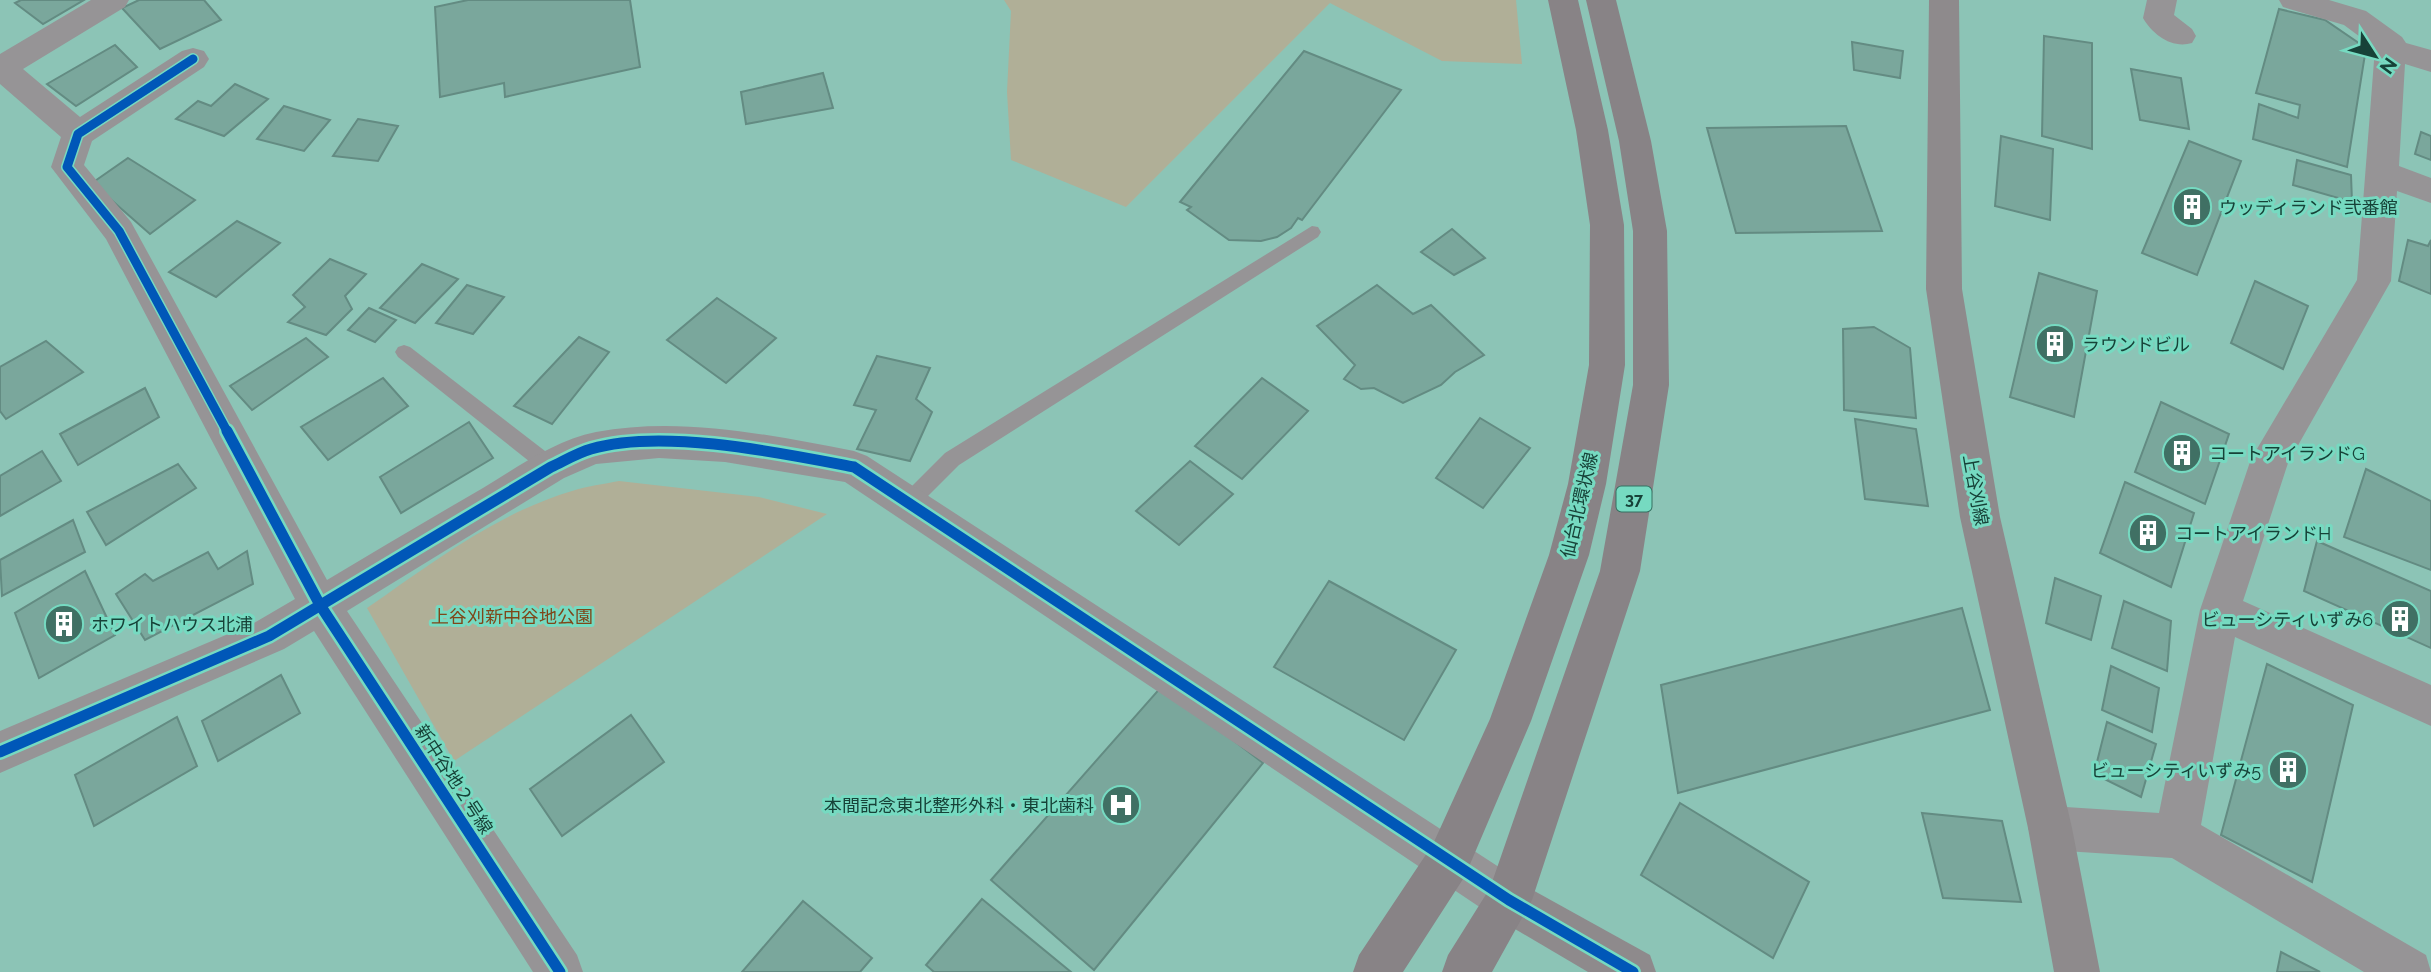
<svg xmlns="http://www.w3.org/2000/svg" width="2431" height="972" font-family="Raleway,'Noto Sans JP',sans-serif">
<rect width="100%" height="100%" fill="#8cc4b6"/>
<g fill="#b0af97">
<path d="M1004,0H1516L1522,64L1442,61L1330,3L1126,207L1011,160L1007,92L1011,11Z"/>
<path d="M619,481L759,497L827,514L454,761L367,608C432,563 495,514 572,491C587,486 604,484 619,481Z"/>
</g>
<g fill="#7aa79c" stroke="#638b82" stroke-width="2">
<path d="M21,0H84L43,24L15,3Z"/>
<path d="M139,0H204L221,20L160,49L122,8Z"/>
<path d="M468,0H630L640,67L505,97L504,83L440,97L435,7Z"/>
<path d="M2279,9L2325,20L2366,48L2347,167L2253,139L2259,104L2298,118L2300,105L2256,93Z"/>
<path d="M2044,36L2092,43V149L2042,136Z"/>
<path d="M1852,42L1903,51L1900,78L1854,70Z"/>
<path d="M115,45L137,67L76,106L47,84Z"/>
<path d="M1304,51L1401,90L1302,220L1298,218L1291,228L1277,237L1261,241L1229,240L1187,210L1191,207L1180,202Z"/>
<path d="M2131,69L2181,78L2189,129L2140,120Z"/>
<path d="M823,73L833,108L746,124L741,92Z"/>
<path d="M235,84L268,99L224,136L176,119L198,101L211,106Z"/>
<path d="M284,106L330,120L304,151L257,139Z"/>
<path d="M358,119L398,126L378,161L333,156Z"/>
<path d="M1846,126L1882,231L1736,233L1707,128Z"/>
<path d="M2421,132L2431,136V160L2415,154Z"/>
<path d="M2001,136L2053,149L2050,220L1995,206Z"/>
<path d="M2189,141L2241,161L2197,275L2142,253Z"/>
<path d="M128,158L195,200L150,234L92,183Z"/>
<path d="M2297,160L2351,175L2352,202L2293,185Z"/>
<path d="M237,221L280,243L216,297L169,272Z"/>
<path d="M1452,229L1485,258L1454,275L1421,252Z"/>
<path d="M2408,240L2428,246L2431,240V294L2399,281Z"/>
<path d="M330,259L366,274L345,296L352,309L326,335L288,322L305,307L293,295Z"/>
<path d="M422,264L458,279L415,323L380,308Z"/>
<path d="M2039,273L2097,291L2074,417L2010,397Z"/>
<path d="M2255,281L2308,306L2283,369L2231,343Z"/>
<path d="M467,285L504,297L473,334L436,323Z"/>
<path d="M1377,285L1413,314L1431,305L1484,355L1455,372L1441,385L1403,403L1374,388L1361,389L1344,379L1355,365L1317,326Z"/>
<path d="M717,298L776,338L726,383L667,340Z"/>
<path d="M369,308L396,320L375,342L348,330Z"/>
<path d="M1874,327L1910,348L1916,418L1844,410L1843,329Z"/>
<path d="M579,337L609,352L552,424L514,406Z"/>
<path d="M306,338L328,357L252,410L230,386Z"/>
<path d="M46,341L83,372L6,419L0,411V367Z"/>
<path d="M877,356L930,368L916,399L932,412L910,461L857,449L876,410L854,405Z"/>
<path d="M383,378L408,406L328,460L301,427Z"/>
<path d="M1262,378L1308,411L1242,479L1195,446Z"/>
<path d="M145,388L159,417L78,465L60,434Z"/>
<path d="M2161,402L2229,434L2205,504L2135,472Z"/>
<path d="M1480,418L1530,448L1483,508L1436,478Z"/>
<path d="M1855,419L1916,429L1928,506L1865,499Z"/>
<path d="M469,422L493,458L401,513L380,477Z"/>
<path d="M42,451L61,481L0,516V476Z"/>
<path d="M1190,461L1233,494L1179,545L1136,511Z"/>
<path d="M178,464L196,488L106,545L87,512Z"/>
<path d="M2366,469L2431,501V570L2344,537Z"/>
<path d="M2125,482L2194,513L2171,587L2100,553Z"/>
<path d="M73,520L85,552L2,596L0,560Z"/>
<path d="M2317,541L2431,591V648L2304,591Z"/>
<path d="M247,551L253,584L145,640L116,594L145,574L153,581L208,552L218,569Z"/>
<path d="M85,571L115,635L39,678L15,613Z"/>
<path d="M2055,578L2101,596L2091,640L2046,623Z"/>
<path d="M1329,581L1456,650L1404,740L1274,667Z"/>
<path d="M2124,601L2171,621L2167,671L2112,648Z"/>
<path d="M1962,608L1990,710L1678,793L1661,685Z"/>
<path d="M2267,664L2353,705L2312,882L2221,835Z"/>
<path d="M2111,666L2159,688L2152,732L2102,710Z"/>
<path d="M281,675L300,713L218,761L202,721Z"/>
<path d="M1162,686L1263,763L1094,970L991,880Z"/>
<path d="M631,715L664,762L562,836L530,789Z"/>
<path d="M177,717L197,766L94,826L75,775Z"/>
<path d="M2107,722L2156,744L2141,797L2094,774Z"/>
<path d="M1680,803L1809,882L1773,958L1641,875Z"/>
<path d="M1922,813L2002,821L2021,902L1943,898Z"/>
<path d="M982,899L1071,972H934L926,965Z"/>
<path d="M803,901L872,958L860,972H742Z"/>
<path d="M2281,952L2320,972H2277Z"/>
</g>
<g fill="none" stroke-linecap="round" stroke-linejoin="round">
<g fill="#969496" fill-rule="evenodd">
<path d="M1312,226L1318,227L1321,232L1318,237L959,465L915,509L908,511L901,509L898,503L901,497L945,453Z"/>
<path d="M404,345L410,347L558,461L561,467L558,473L551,475L544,473L398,357L395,352L398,347Z"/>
</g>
<g fill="#969496" fill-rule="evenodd">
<path d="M91,0H129L125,7L23,69L80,117L182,51L193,48L204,51L209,59L204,67L92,141L84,165L131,222L327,580C379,549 431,518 483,488C518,467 555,440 596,432C681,416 770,435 854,451L867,456L1525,884L1532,900L1525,916L1509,923L1493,916L845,482L725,462L659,458L596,464L564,478L347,611L577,955L583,972H533L314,631L284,649L0,773V731L254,623L295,599L106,239L51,167L61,137L0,84V54Z"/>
<path d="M2147,0H2177L2174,15L2192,29L2196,36L2192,43C2172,49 2153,35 2143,18Z"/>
<path d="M2279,0H2329L2366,11L2402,37L2406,43L2431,50V72L2405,64L2399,166L2431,178V203L2397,191L2391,281L2288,463L2243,601L2431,685V726L2235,637L2201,825L2426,955L2431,972H2364L2172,858L2050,850L2034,844L2028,828L2034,812L2050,806L2159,813L2200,610L2251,459L2357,280L2375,48L2344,25L2283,7Z"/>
</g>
<g fill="#8e8a8c" fill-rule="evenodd">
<path d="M1929,0H1959L1962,289L2000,517L2072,828L2100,972H2054L2028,828L1960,517L1926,289Z"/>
<path d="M1509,877L1650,955L1656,972H1588L1493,916L1486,900L1493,884Z"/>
</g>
<g fill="#888386" fill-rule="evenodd">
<path d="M1548,0H1578L1608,130L1624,225L1625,365L1606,484L1589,555L1531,721L1465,876L1403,972H1353L1359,955L1433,844L1490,719L1549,555L1568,484L1589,365L1590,225L1576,130Z"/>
<path d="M1586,0H1616L1651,141L1667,231L1669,385L1640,571L1532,900L1492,972H1442L1448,955L1490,888L1600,571L1633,385V231L1619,141Z"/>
</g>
<g stroke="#76dac1" stroke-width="12">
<path id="cycleway-far1" d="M193,59L78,134L67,167L119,231L228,433"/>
</g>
<g stroke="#76dac1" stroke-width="16">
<g id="cycleway">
<path d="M227,431L320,605L560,972"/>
<path d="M0,752L269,636L551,467C564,461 577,453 591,449C662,428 781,453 854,467L1509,900L1633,972"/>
</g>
</g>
<use href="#cycleway-far1" stroke="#0057b8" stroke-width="9"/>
<use href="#cycleway" stroke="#0057b8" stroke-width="11"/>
</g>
<defs>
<g id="building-disc" transform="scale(2.0125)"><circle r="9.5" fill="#407064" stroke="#76dac1"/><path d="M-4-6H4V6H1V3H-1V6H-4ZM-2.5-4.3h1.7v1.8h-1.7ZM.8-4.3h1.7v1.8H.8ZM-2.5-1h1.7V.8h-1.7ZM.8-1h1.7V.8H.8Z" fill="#fff"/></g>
<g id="hospital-disc" transform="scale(2.0125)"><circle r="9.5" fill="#407064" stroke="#76dac1"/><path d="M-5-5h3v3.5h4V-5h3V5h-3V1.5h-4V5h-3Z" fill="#fff"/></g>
</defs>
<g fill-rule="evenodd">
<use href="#building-disc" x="2192" y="207"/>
<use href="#building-disc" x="2055" y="344"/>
<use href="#building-disc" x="2182" y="453"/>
<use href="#building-disc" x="2148" y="533"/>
<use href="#building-disc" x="2400" y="619"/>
<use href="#building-disc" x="64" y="624"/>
<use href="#building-disc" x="2288" y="770"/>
<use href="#hospital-disc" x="1121" y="805"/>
</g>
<g text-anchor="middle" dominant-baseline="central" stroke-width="6" stroke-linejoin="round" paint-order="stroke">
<rect fill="#76dac1" stroke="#347061" stroke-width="2" x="1616.5" y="486.5" width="35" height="25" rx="5"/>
<g font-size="16" font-weight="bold" fill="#174238">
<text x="1634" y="499">37</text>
</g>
<g font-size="18" fill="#174238" stroke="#76dac1" text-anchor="start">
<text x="2219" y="207">ウッディランド弐番館</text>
<text x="2082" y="344">ラウンドビル</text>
<text x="2209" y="453">コートアイランドG</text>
<text x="2175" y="533">コートアイランドH</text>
<text x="2373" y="619" text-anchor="end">ビューシティいずみ6</text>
<text x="91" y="624">ホワイトハウス北浦</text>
<text x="2261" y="770" text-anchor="end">ビューシティいずみ5</text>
<text x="1094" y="805" text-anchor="end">本間記念東北整形外科・東北歯科</text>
</g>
<g font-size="18" fill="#174238" stroke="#76dac1">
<text transform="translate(1976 490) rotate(80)">上谷刈線</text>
<text transform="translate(1579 505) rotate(-77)">仙台北環状線</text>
<text transform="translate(454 779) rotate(57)">新中谷地２号線</text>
</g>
<g font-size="18" fill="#7f4619" stroke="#76dac1">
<text x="512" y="616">上谷刈新中谷地公園</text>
</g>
</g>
<g transform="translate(2375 56) rotate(126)" stroke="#76dac1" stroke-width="5" paint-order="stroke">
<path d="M0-5L12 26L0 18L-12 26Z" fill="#174238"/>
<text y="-10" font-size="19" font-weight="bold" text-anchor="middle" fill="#174238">N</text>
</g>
</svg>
